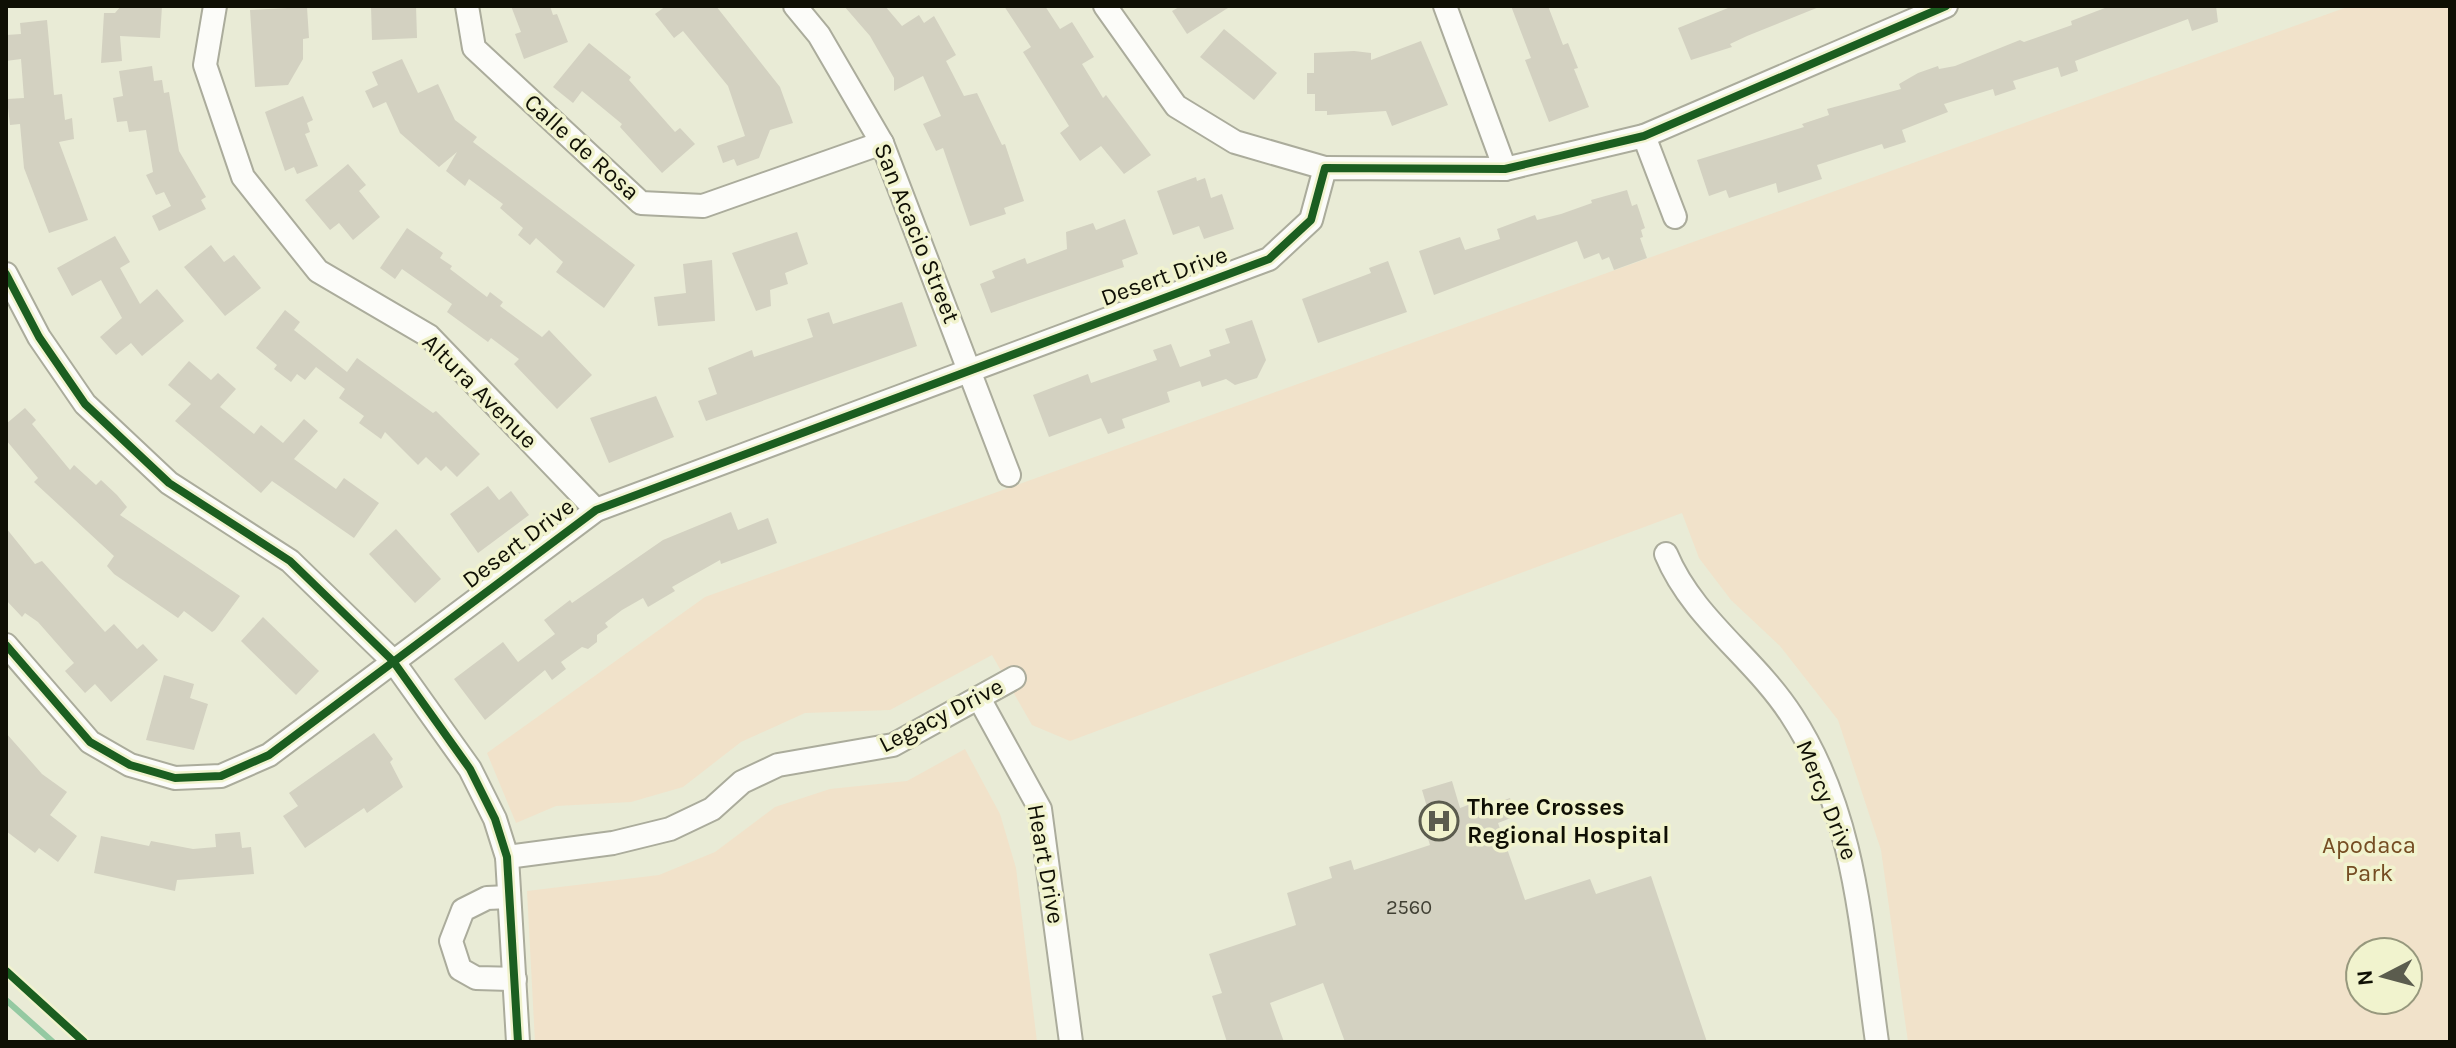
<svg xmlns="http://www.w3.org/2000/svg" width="2456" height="1048" font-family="Karla,sans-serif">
<rect width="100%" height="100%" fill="#e9ebd6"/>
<g fill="#f1e2ca" fill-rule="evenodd">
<path d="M2350,6H2450V1042H1908L1881,850L1838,720L1780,646L1731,600L1699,558L1682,513L1070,741L1032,725L992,655L890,710L805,713L741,742L683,787L631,802L556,806L516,823L487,753L705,597ZM2360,952H2408V1000H2360Z"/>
<path d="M965,749L1000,814L1016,868L1037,1042H535L527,891L659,875L715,852L775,807L830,789L907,781Z"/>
</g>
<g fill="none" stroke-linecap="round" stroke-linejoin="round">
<path stroke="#94c9a2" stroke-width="6" d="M6,1000L53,1042"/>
</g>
<g fill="#d3d1c1">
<path d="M121,6H162L160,38L120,36L122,61L101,63L104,13H115Z"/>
<path d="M371,6H416L417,38L372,40Z"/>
<path d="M511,6H550L553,15L557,14L568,42L524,59L515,34L521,32Z"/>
<path d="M666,6H716L780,87L793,123L770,130L759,158L737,166L734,159L723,163L717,146L745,136L728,86L683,31L674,38L655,14Z"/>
<path d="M844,6H885L902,26L919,15L924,23L934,16L956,55L946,61L964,96L977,93L1002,145L1005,144L1024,201L1004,208L1006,214L970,226L943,148L936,151L923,124L941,116L923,76L894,91V78L870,36Z"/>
<path d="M1004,6H1045L1060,29L1072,22L1094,57L1082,64L1103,98L1106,95L1151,155L1124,174L1101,146L1080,161L1060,133L1069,126L1023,52L1031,47Z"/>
<path d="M1181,6H1231L1187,34L1172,11Z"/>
<path d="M1511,6H1548L1563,45L1568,43L1578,68L1574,69L1589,107L1549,122L1525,60L1531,58Z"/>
<path d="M1733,6H1819V7L1747,36L1730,44L1732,47L1691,60L1678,28Z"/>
<path d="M2110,6H2216L2218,22L2192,31L2188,19L2075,61L2078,71L2061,77L2058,67L2013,81L2016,89L1995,96L1993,89L1944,104L1948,112L1902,130L1906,142L1884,149L1882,144L1817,165L1822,179L1778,193L1776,183L1729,198L1726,190L1709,196L1697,160L1804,127L1802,124L1829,115L1827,109L1901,89L1899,84L1918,73L1938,66L1939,69L1955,66L2020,40L2024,42L2072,25L2071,21Z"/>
<path d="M307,7L309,38L303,39V59L288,85L255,87L250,10Z"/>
<path d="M47,20L54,95L62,94L65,120L72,118L74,139L59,142L88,220L49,233L24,168L20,124L10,125L7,99L24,98L21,59L6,61V35L21,34L20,23Z"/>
<path d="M1224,29L1277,73L1254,100L1200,57Z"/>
<path d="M1421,41L1448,105L1392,126L1386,111L1327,115V111H1315V94H1307V73H1314V53L1354,51L1371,53V60Z"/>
<path d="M589,43L631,77L629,80L675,132L680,128L695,144L662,173L620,127L622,124L582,91L573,103L553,87Z"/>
<path d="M402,59L418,93L438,84L455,120L477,137L473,142L635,265L604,308L556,272L563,262L536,238L530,245L518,235L523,228L500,208L503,204L469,179L465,186L446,171L457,152L439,167L400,133L386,102L373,108L365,91L378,85L372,72Z"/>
<path d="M152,66L154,81L162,80L164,93L169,92L179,151L206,197L201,200L206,209L159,231L152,216L171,206L164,192L156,195L146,175L153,172L146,130L129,132L127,121L117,122L113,98L123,96L119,71Z"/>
<path d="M303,96L313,120L307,123L310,132L305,134L318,166L297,174L294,167L285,171L265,112Z"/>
<path d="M348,164L366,185L359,191L380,217L353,240L339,223L330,230L305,200Z"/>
<path d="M1196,177L1197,181L1205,178L1211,198L1222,194L1234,229L1204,239L1199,226L1173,235L1157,191Z"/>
<path d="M1627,190L1632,206L1637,204L1645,228L1641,230L1643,237L1640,238L1647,258L1614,270L1609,257L1602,260L1599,253L1584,259L1577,241L1434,295L1419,251L1460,237L1465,250L1500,239L1497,229L1535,215L1537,220L1561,214L1592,203L1591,200Z"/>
<path d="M1125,219L1138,254L1122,260L1124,267L991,313L980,284L995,278L992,271L1025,258L1027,264L1067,249L1066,232L1093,223L1096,230Z"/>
<path d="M407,228L443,253L440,258L452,266L450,269L487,297L490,292L503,302L500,306L542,337L549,330L592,375L557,409L514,364L519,359L491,338L488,342L447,312L452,304L402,269L395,279L380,268Z"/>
<path d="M797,232L808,264L785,273L788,284L770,290L771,306L756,311L732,253Z"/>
<path d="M115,236L130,262L120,268L140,304L157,289L184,321L142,356L131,343L116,355L100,337L122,318L101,280L72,296L57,268Z"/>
<path d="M211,245L224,262L234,255L261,288L225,316L184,267Z"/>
<path d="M712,260L715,321L658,326L654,297L686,293L683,264Z"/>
<path d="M1388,261L1407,312L1318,343L1302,299L1371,273L1369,268Z"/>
<path d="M902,302L917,346L706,421L698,401L717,394L708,368L752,350L754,357L813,337L807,319L829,312L833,324Z"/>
<path d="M285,310L300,322L294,330L347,372L357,358L433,413L436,411L480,454L457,477L446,466L441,471L426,457L418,465L385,432L381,439L359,423L364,416L339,398L345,389L316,367L305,380L297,374L291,382L274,369L277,365L256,348Z"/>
<path d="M1252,320L1266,360L1257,378L1235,385L1226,379L1202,387L1200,381L1167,392L1170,402L1122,419L1125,428L1108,434L1101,418L1049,437L1033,395L1088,374L1091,383L1157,360L1153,350L1171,344L1180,367L1211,356L1209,350L1230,343L1225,329Z"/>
<path d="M189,361L211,380L218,373L236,389L220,407L254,434L261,425L283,443L304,419L318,431L294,459L336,489L344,478L379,503L354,538L272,481L261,493L175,421L191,404L168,385Z"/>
<path d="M656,396L674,437L609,463L590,418Z"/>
<path d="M25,408L36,420L32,424L70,470L74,465L96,485L101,480L117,495L127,507L120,515L240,596L215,630L212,632L184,611L178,618L114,574L107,566L114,556L34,482L38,478L6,440V424Z"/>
<path d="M488,486L499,500L511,491L529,515L478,553L450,514Z"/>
<path d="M731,512L738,530L768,518L777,543L721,564L720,560L672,587L675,591L648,607L643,598L622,610L605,623L608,627L597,635V642L588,649L582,647L561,662L566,669L552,680L545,670L485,720L454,679L503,642L518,662L555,634L544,620L570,600L572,603L663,540Z"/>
<path d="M6,528L35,564L42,561L105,632L114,624L137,649L143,644L158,660L111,702L95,684L85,693L65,671L74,663L38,622L25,613L22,617L6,600Z"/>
<path d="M396,529L441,579L415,603L369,554Z"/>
<path d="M263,617L319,671L296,695L241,641Z"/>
<path d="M164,675L194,684L190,698L208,704L194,750L146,740Z"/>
<path d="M6,733L42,774L67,792L50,815L77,836L58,862L39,848L35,853L6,831Z"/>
<path d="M374,733L393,759L390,762L403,787L367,813L364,808L305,848L283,816L298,806L289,793Z"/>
<path d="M1452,781L1460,808L1487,798L1490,805L1510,798L1516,816L1498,823L1525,900L1590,879L1596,894L1651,876L1707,1042H1345L1323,983L1270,1003L1284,1042H1227L1212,996L1222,993L1209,954L1296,925L1287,893L1332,878L1329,867L1351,860L1354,870L1430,845L1424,826L1432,824L1422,790Z"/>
<path d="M240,832L242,848L251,847L254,874L177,880L175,891L94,873L101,836L149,846L151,841L193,849L216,847L215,834Z"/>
</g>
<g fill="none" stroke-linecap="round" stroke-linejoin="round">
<g stroke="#abac9c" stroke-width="26">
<g id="street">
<path d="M215,6L205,65L243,177L318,271L429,336L596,510"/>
<path d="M467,6L474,48L641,203L703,206L882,143"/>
<path d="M795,6L819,35L882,143L1009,475"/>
<path d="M1105,6L1176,106L1235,142L1325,168"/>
<path d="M1445,6L1505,169"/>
<path d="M1644,136L1675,217"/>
<path d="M6,274L39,337L85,404L169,483L290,561L393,661L470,769L495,819L507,857L518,1042"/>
<path d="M1666,554C1693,619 1755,658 1792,716C1856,814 1861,930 1877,1042"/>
<path d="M6,645L90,742L130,765L175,778L221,776L269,755L596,510L1269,259L1311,220L1325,168L1505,169L1644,136L1946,6"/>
<path d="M980,700L1040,809L1071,1042"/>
<path d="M507,857L613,843L670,829L712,809L742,782L778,765L893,745L1014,678"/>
<path d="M509,897L487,898L463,910L451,941L460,969L476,978L515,979"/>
</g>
</g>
<use href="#street" stroke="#fcfcf9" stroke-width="22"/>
<g stroke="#f1f3ce" stroke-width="13">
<g id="cycleway">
<path d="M6,274L39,337L85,404L169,483L290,561L393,661L470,769L495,819L507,857L518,1042"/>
<path d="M6,645L90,742L130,765L175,778L221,776L269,755L596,510L1269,259L1311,220L1325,168L1505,169L1644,136L1946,6"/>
<path d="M6,971L84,1042"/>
</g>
</g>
<use href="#cycleway" stroke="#1b5e20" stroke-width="8"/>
</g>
<defs>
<g id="hospital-ring" transform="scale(2)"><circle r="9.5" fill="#f1f3ce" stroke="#5b5c4e" stroke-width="1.5"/><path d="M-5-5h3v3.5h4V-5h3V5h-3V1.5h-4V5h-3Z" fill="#5b5c4e"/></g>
</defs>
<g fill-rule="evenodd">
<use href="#hospital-ring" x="1439" y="821"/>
</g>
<g text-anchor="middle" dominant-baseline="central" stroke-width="7" stroke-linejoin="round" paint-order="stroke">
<g font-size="20" fill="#414034">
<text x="1409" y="907">2560</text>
</g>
<g font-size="24" fill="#0f0f04" stroke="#f1f3ce">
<text transform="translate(582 147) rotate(42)">Calle de Rosa</text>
<text transform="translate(917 233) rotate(68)">San Acacio Street</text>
<text transform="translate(1164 276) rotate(-20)">Desert Drive</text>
<text transform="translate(480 391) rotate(45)">Altura Avenue</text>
<text transform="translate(518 543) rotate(-37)">Desert Drive</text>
<text transform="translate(941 715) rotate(-27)">Legacy Drive</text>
<text transform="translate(1827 800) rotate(68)">Mercy Drive</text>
<text transform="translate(1046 864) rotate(80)">Heart Drive</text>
</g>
<g font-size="24" font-weight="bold" fill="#0f0f04" stroke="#f1f3ce" text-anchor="start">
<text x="1467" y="807">Three Crosses<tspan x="1467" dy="28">Regional Hospital</tspan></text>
</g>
<g font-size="24" fill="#754d23" stroke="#f1f3ce">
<text x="2369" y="845">Apodaca<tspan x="2369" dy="28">Park</tspan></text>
</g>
</g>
<rect width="2456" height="1048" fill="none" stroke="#0f0f04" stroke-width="16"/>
<g transform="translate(2384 976) rotate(264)"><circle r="38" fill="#f1f3ce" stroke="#97987d" stroke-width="2"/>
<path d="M0-6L14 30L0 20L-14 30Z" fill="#5b5c4e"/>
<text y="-12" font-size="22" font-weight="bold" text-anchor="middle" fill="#0f0f04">N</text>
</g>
</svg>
